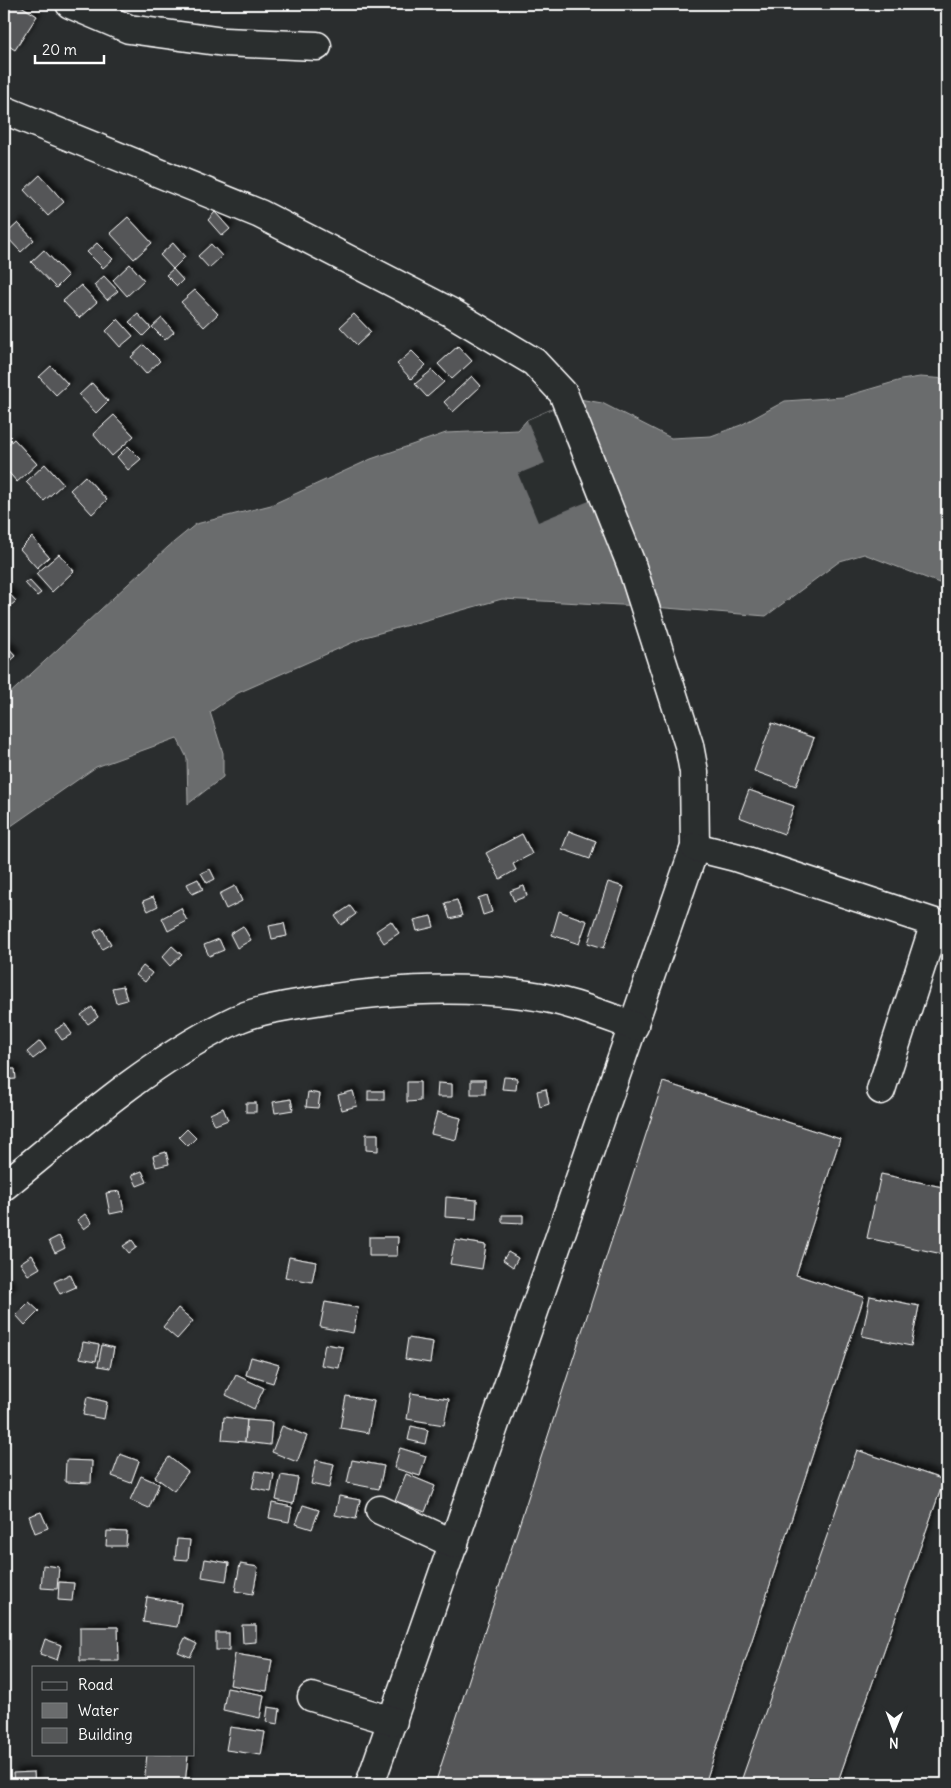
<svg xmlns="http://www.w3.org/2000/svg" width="951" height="1788" font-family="Delius,sans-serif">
<defs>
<filter id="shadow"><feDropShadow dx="4.5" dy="-4.5" stdDeviation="2.5" flood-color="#0009"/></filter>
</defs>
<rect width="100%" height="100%" fill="#2a2d2e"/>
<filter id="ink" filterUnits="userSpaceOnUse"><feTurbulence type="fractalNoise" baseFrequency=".02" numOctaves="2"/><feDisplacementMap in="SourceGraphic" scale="10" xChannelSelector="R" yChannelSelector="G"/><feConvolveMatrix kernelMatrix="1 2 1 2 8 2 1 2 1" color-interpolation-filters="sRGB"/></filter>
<g filter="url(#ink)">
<path fill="#6a6c6d" stroke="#a6a7a7" d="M920,377L947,379V586L864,554L840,561L766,616L641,606L502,599L365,637L238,693L210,712L223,753V777L188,804L187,758L177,738L96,767L4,831V699L168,547L196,524L271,505L371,459L446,433L518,430L527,420L552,409L568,397L602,403L671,438L711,436L741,425L785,401L843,397L901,380Z"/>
<path fill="#2a2d2e" d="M552,409L589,501L538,522L518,474L545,463L527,420Z"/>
<g fill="#555758" stroke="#fff" filter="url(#shadow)">
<path d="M4,4H18L37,16L15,50L4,43Z"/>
<path d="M40,175L64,202L48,216L24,190Z"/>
<path d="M215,212L230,229L222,236L208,220Z"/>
<path d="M128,217L152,243L134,259L110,233Z"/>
<path d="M18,223L34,240L21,252L5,235Z"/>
<path d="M97,243L113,259L103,268L87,252Z"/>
<path d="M173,243L185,257L173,269L160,255Z"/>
<path d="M211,244L222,256L209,268L198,256Z"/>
<path d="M44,250L68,276L56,288L31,262Z"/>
<path d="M130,264L144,280L127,296L113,280Z"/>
<path d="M173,269L183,280L177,286L166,275Z"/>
<path d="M104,276L118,291L107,300L94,285Z"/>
<path d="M81,285L97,302L79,318L63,301Z"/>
<path d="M195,290L218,314L204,327L181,302Z"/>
<path d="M138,314L151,328L143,336L129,322Z"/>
<path d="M354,314L371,332L357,345L340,327Z"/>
<path d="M162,318L174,332L165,340L152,327Z"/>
<path d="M118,319L133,336L120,347L106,331Z"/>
<path d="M144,345L160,361L146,374L131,357Z"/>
<path d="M458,346L472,361L452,379L438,364Z"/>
<path d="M412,351L426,365L411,379L397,364Z"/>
<path d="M51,366L68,384L56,395L39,377Z"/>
<path d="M432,370L444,382L427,397L415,384Z"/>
<path d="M472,376L481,386L453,412L444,402Z"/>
<path d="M92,383L108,401L96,413L79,395Z"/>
<path d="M114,415L134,436L112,456L93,434Z"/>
<path d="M14,439L37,464L17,482L4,467V448Z"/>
<path d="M128,446L141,459L128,470L117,457Z"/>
<path d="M45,464L63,484L44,501L26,482Z"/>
<path d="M85,476L107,500L92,514L70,490Z"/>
<path d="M32,537L49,557L37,568L20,549Z"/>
<path d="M59,554L74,571L52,592L36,574Z"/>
<path d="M29,580L41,593L37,596L25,583Z"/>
<path d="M4,588L16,601L6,610L4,608Z"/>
<path d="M4,643L16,656L4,667Z"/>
<path d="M772,723L814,738L796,786L754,771Z"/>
<path d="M749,790L794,806L784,834L739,817Z"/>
<path d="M569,831L596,841L590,859L562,849Z"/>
<path d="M522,834L532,854L513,864L516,870L500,879L486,853Z"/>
<path d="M210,869L215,879L207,883L201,873Z"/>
<path d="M198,879L203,889L192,894L187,884Z"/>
<path d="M608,882L624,887L604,948L588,943Z"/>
<path d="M235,886L242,901L226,909L219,894Z"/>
<path d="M524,886L527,896L514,901L510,891Z"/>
<path d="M487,895L492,912L483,915L478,898Z"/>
<path d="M153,897L158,906L148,911L143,901Z"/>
<path d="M457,900L462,916L450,919L445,903Z"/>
<path d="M350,906L356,914L341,925L335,916Z"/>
<path d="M181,908L187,921L168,931L162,918Z"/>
<path d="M559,911L587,921L579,944L552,935Z"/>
<path d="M431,916L434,927L417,931L414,920Z"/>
<path d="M391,921L399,933L384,943L376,931Z"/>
<path d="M284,923L287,936L272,939L269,926Z"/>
<path d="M243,926L251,940L237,948L230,934Z"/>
<path d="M102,928L111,944L102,949L94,932Z"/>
<path d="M219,939L224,950L209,956L204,945Z"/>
<path d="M172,946L182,955L170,966L162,957Z"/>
<path d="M143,966L152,973L145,982L136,975Z"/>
<path d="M123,986L127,1000L116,1003L112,988Z"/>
<path d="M92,1007L98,1017L88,1024L81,1015Z"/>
<path d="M65,1024L72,1034L62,1040L55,1030Z"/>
<path d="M40,1041L46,1049L33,1059L27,1052Z"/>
<path d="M4,1069H15L16,1079L4,1080Z"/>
<path d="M504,1077L517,1078L516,1090L502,1089Z"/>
<rect x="471" y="1080" width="14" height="14"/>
<path d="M407,1082H420V1101L407,1102Z"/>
<path d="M663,1082L840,1139L796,1275L864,1297L705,1784H435Z"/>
<path d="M438,1083L452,1084V1097H437Z"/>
<path d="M546,1089L549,1104L540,1107L537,1091Z"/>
<path d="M353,1091L357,1106L342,1110L338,1095Z"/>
<rect x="368" y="1091" width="16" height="9"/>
<path d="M308,1092L320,1094L318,1108L306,1107Z"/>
<path d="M291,1099L293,1110L275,1113L273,1102Z"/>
<rect x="246" y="1103" width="10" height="9"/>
<path d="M223,1108L228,1120L215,1125L210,1114Z"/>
<path d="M437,1112L461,1118L456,1140L431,1134Z"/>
<path d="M187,1129L196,1138L188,1146L179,1137Z"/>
<path d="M366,1134H378V1151L366,1150Z"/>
<path d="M166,1152L169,1164L156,1167L153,1156Z"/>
<path d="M142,1171L147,1182L137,1186L132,1175Z"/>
<path d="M881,1174L947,1188V1255L867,1238Z"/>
<path d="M120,1191L124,1211L110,1214L106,1193Z"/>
<path d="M446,1197L477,1200L476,1219L445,1217Z"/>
<path d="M85,1214L92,1223L84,1229L77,1220Z"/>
<path d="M502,1215H523V1223L502,1222Z"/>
<path d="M59,1236L65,1248L55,1253L49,1241Z"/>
<path d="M369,1237H398L397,1256H369Z"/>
<path d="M132,1240L137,1247L129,1253L123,1246Z"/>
<path d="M455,1240L486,1245L482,1269L450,1264Z"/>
<path d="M508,1252L518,1258L513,1267L503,1260Z"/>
<path d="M32,1255L40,1268L28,1275L20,1263Z"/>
<path d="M289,1257L316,1262L312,1282L285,1277Z"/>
<path d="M70,1274L76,1287L60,1294L54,1282Z"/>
<path d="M4,1282L12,1290L4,1298Z"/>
<path d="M870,1296L919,1306L911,1346L862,1336Z"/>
<path d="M29,1302L39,1311L25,1325L16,1315Z"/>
<path d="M325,1302L358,1308L353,1333L320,1327Z"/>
<path d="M178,1308L193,1321L177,1339L163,1327Z"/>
<path d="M408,1338L433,1342L430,1363L405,1359Z"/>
<path d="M83,1342L99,1345L96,1361L80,1358Z"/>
<path d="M325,1344L343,1347L339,1368L321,1365Z"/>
<path d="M102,1345L114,1348L110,1368L98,1366Z"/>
<path d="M251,1357L279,1365L273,1383L246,1375Z"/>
<path d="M236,1375L264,1388L254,1409L226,1395Z"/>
<path d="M411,1393L449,1399L444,1425L407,1419Z"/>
<path d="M346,1396L374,1401L368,1433L340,1428Z"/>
<path d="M87,1397L107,1402L104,1419L83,1415Z"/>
<path d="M224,1417L247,1420L245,1442L222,1440Z"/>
<path d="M247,1420L272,1422L270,1445L245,1442Z"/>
<path d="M282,1426L307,1436L297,1462L272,1452Z"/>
<path d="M411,1426L428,1430L425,1444L408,1440Z"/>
<path d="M400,1448L426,1456L420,1476L394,1468Z"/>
<path d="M857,1450L944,1480L837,1784H740Z"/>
<path d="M120,1454L139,1461L131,1483L112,1476Z"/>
<path d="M169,1457L188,1472L174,1491L155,1477Z"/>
<path d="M66,1460L92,1461L91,1483L65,1482Z"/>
<path d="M316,1460L334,1464L329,1488L311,1484Z"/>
<path d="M352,1460L384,1466L379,1489L347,1483Z"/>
<path d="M256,1471L274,1474L271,1492L252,1488Z"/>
<path d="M406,1474L435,1486L425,1512L395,1501Z"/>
<path d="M281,1475L298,1478L293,1504L276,1500Z"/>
<path d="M141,1476L159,1484L149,1508L130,1500Z"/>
<path d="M339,1496L360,1500L356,1519L335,1515Z"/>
<path d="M272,1503L292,1507L289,1522L269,1518Z"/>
<path d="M303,1505L319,1510L312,1529L296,1524Z"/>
<path d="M41,1512L48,1528L35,1533L29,1516Z"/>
<path d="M107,1531L127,1532L126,1546H106Z"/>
<path d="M177,1539L190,1540L188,1560L175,1559Z"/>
<path d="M205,1559L229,1563L226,1581L202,1577Z"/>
<path d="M240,1564L258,1567L253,1594L235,1591Z"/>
<path d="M43,1565L59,1567L57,1589L41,1588Z"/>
<path d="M59,1582L74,1583L72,1601L58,1600Z"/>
<path d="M147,1597L181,1603L177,1627L143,1622Z"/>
<path d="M242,1625H256V1642L243,1643Z"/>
<path d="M80,1627H118L119,1661H80Z"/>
<rect x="216" y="1633" width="13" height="17"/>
<path d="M185,1638L197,1644L190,1657L178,1652Z"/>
<path d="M45,1639L61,1645L57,1660L40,1654Z"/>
<path d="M235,1654L272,1660L267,1691L230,1685Z"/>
<path d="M227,1688L264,1695L260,1718L223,1710Z"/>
<path d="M268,1707L280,1709L278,1724L266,1722Z"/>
<path d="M230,1727L265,1732L261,1755L226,1750Z"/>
<path d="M147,1754L188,1755L185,1784H144Z"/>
<path d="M34,1772L35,1784H14L13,1773Z"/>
</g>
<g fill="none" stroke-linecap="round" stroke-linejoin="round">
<g stroke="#fff" stroke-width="31">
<g id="minor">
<path d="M70,4L129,29L224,42L317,46"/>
<path d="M4,110L260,214L452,313L534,362L563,393L631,564L689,745L694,772L695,847L370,1784"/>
<path d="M695,847L735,857L935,923L881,1090"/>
<path d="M4,1186C74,1129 145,1065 227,1024C254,1010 281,1007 310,1002C381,990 457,985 529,995C565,1000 600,1014 634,1026"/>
<path d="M380,1510L454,1544"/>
<path d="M312,1697L393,1721"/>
</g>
</g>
<use href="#minor" stroke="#2a2d2e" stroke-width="28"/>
</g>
</g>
<rect width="951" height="1788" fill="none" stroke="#2a2d2e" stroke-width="20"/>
<rect x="10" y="10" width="931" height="1768" fill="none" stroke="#fff" stroke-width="2" filter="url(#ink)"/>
<rect x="32" y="1666" width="162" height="90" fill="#2a2d2e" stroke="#7f8182"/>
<rect x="42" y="1682" width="25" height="8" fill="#2a2d2e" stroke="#7f8182"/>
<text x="78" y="1690" font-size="15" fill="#ffffff">Road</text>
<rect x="42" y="1703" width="25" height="15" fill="#6a6c6d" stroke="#7f8182"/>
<text x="78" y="1716" font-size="15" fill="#ffffff">Water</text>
<rect x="42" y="1728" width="25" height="15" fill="#555758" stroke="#7f8182"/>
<text x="78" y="1740" font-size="15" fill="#ffffff">Building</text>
<g transform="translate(894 1730) rotate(181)" stroke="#2a2d2e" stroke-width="4" paint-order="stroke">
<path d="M0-4L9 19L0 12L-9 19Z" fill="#ffffff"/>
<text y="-8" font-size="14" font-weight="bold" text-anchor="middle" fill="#ffffff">N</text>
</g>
<path d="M35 55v8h69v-8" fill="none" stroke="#ffffff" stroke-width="2.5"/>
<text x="42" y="55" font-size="15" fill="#ffffff" stroke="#2a2d2e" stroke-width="4" paint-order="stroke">20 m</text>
</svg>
